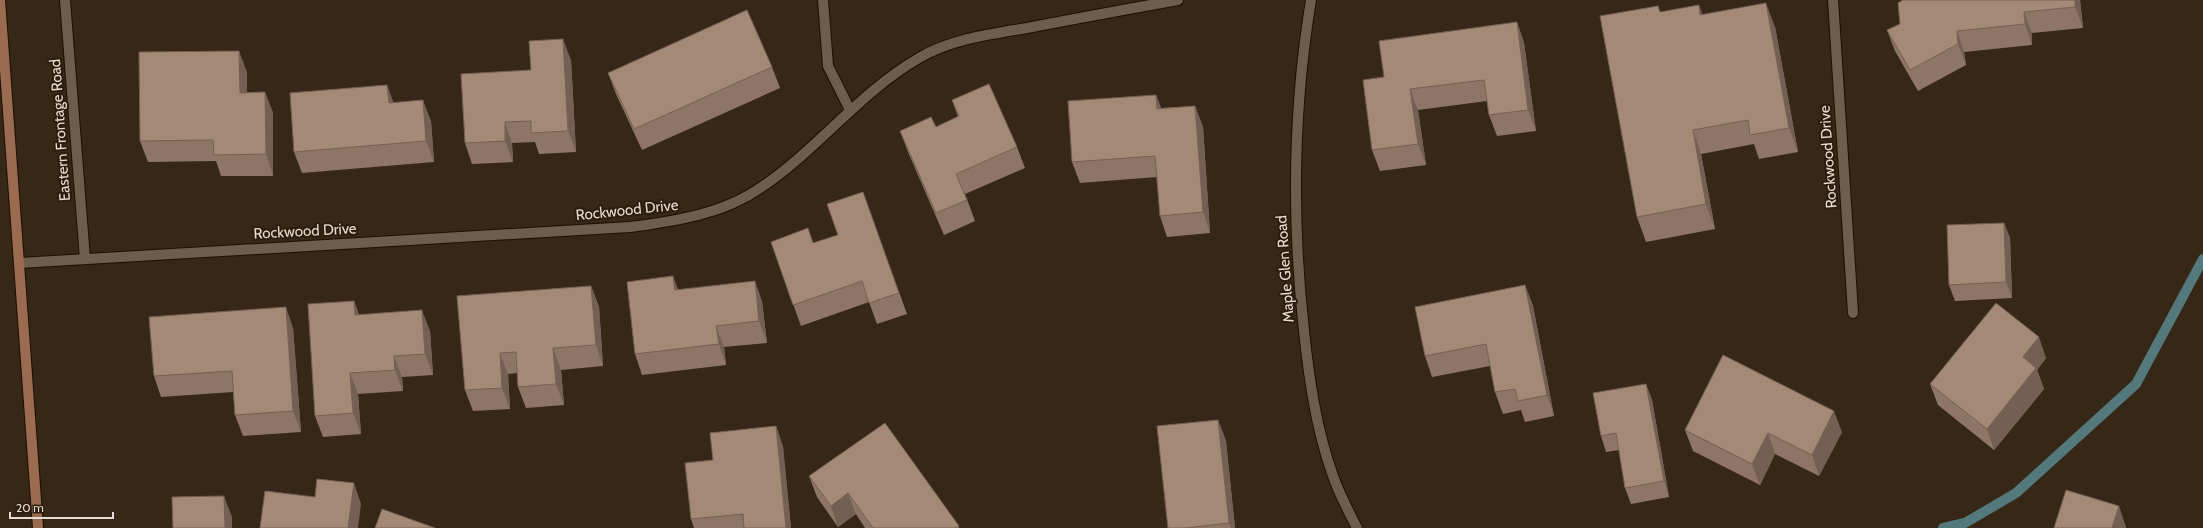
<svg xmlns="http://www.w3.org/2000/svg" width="2203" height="528" font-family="Cabin,sans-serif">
<rect width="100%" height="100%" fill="#362716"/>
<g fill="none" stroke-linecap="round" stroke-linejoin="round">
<path stroke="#53797d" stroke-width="10" d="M1943,528L1965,523L2016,493L2136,384L2203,259"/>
<g stroke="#1d0f02" stroke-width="12">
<g id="minor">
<path d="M65,0L85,259"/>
<path d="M823,0L828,66L850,110"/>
<path d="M1311,0C1293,109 1292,222 1304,331C1309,378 1316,428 1332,473C1338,492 1348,510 1357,528"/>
<path d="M1833,0L1853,313"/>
<path d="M19,263L630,227C676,221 724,214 763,186C819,148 860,92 919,58C951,39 991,34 1027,28C1078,18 1128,9 1178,0"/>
</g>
</g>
<g stroke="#1d0f02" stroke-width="12">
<path id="secondary" d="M0,0L38,528"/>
</g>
<use href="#minor" stroke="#6f5d4b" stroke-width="10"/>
<use href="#secondary" stroke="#9a6b51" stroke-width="10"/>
</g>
<g fill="#8e7666">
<path d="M1903,0H2080L2083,28L2032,33V45L1964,52L1966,65L1918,91L1895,51L1887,30L1900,24Z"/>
<path d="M1661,12L1702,14L1775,27L1798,152L1759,159L1754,144L1701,154L1715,229L1646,242L1637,217Z"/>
<path d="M1517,22L1524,43L1536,131L1497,136L1489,115L1487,101L1418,110L1426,165L1380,171L1372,150L1384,77Z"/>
<path d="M571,60L576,152L539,154L535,142L512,143L513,162L472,164L465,143Z"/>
<path d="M772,67L780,88L642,150L616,94L608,73Z"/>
<path d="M247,72V93L265,92L273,113V176H221L216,161L148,162L140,141Z"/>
<path d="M387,85L393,103L431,121L434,162L302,173L294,152Z"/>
<path d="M1156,95L1161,108L1195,106L1203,127L1210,233L1167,237L1160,216L1157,177L1080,183L1072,162Z"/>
<path d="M952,100L1017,147L1025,168L965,194L975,221L944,235L908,152L900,131L936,127L958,117Z"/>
<path d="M863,192L907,314L877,324L869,302L801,326L771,242L813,243L838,235Z"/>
<path d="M2004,223L2010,238L2012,298L1955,301L1949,285Z"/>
<path d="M755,281L762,302L767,343L724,347L726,365L642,375L635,354L678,290Z"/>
<path d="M1525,285L1533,306L1554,416L1525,422L1521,410L1503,414L1495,392L1490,366L1432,377L1425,356Z"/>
<path d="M591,286L599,307L603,366L561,370L564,405L526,408L518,387L517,373L508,374L510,409L473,411L465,390L457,296Z"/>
<path d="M354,301L359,315L430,331L433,375L402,377L403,391L358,394L361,434L323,437L315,416Z"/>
<path d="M293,328L301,432L243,436L235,415L233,392L161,397L154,376Z"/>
<path d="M2046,358L2037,370L2044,389L1994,450L1938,405L1930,384Z"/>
<path d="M1646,384L1652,400L1669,497L1631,504L1625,488L1619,450L1606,452L1601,436Z"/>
<path d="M1218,420L1226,441L1235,528H1168Z"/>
<path d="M776,426L783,447L791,528H694L691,519Z"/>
<path d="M1685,430L1842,432L1819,476L1775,454L1760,485L1693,451Z"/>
<path d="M809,476L959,526V528H865L856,514L838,527L817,497Z"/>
</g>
<g fill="#746053">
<path d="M2075,0H2080L2083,28L2075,7Z"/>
<path d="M1766,3L1775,27L1798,152L1789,128Z"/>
<path d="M1699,5L1708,29L1700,15Z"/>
<path d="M2024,12L2032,33V45L2025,24Z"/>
<path d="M1517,22L1524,43L1536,131L1528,110Z"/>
<path d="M1957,31L1964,52L1966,65L1958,44Z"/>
<path d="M563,39L571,60L576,152L568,131Z"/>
<path d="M239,51L247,72V114L240,93Z"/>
<path d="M387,85L395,106L389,103Z"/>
<path d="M1410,89L1418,110L1426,165L1418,144Z"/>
<path d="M265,92L273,113V176L266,154Z"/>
<path d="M1156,95L1164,116L1157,109Z"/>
<path d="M423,100L431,121L434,162L426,141Z"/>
<path d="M1195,106L1203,127L1210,233L1203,212Z"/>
<path d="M505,122L512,143L513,162L505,141Z"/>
<path d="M1693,130L1701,154L1715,229L1706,204Z"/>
<path d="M2004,223L2010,238L2012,298L2006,282Z"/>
<path d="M673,276L681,297L675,290Z"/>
<path d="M755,281L762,302L767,343L759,321Z"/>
<path d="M1525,285L1533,306L1554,416L1547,395Z"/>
<path d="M591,286L599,307L603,366L596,345Z"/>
<path d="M354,301L362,322L355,315Z"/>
<path d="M286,307L293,328L301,432L293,411Z"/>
<path d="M422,310L430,331L433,375L425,354Z"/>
<path d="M716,326L724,347L726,365L719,344Z"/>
<path d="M2039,337L2046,358L2037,370L2044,389L1994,450L1987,429L2023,357Z"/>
<path d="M553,348L561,370L564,405L556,384Z"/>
<path d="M500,353L508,374L510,409L502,388Z"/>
<path d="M394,356L402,377L403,391L395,370Z"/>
<path d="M350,373L358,394L361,434L353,413Z"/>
<path d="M1646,384L1652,400L1669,497L1664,481Z"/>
<path d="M1834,411L1842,432L1819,476L1812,455Z"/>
<path d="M1218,420L1226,441L1235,528H1231L1229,523Z"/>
<path d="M776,426L783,447L791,528H786Z"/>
<path d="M1768,433L1775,454L1760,485L1752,464Z"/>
<path d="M354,483L361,504L358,528H348Z"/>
<path d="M848,493L856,514L838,527L831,506Z"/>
<path d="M224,496L232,517V528H225Z"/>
<path d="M2119,506L2126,527V528H2112Z"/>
</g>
<g fill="#a58977" stroke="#746053">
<path d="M1903,0H2075V7L2024,12L2025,24L1957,31L1958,44L1910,70L1887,30L1900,24L1898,3Z"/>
<path d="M1766,3L1789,128L1750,135L1748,120L1693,130L1706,204L1637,217L1600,16L1658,6L1660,12L1699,5L1700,15Z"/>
<path d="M747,10L772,67L634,129L608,73Z"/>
<path d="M1517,22L1528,110L1489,115L1484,80L1410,89L1418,144L1372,150L1363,80L1384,77L1379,41Z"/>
<path d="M563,39L568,131L531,133V121L505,122V141L465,143L461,74L531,70L529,41Z"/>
<path d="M239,51L240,93L265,92L266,154L214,155L213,140L140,141L139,52Z"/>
<path d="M989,84L1017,147L956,174L967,200L936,213L900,131L931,117L936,127L959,116L952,100Z"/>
<path d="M387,85L389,103L423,100L426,141L294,152L290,93Z"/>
<path d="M1156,95L1157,109L1195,106L1203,212L1160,216L1155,156L1072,162L1068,101Z"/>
<path d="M863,192L899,293L869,303L862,281L793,305L771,242L808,228L813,243L838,235L827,204Z"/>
<path d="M2004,223L2006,282L1949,285L1947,225Z"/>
<path d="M673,276L675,290L755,281L759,321L716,326L719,344L635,354L627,282Z"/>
<path d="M1525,285L1547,395L1518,401L1515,389L1495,392L1486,344L1425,356L1415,307Z"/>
<path d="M591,286L596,345L553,348L556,384L518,387L516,352L500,353L502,388L465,390L457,296Z"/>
<path d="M354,301L355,315L422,310L425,354L394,356L395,370L350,373L353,413L315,416L308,304Z"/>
<path d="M1996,303L2039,337L2023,357L2036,368L1987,429L1930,384Z"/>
<path d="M286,307L293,411L235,415L232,371L154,376L149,317Z"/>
<path d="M1723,355L1834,411L1812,455L1768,433L1752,464L1685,430Z"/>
<path d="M1646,384L1664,481L1625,488L1616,433L1601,436L1593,393Z"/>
<path d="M1218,420L1229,523L1185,528H1168L1157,426Z"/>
<path d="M885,423L959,526L955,528H873L848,493L831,506L809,476Z"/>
<path d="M776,426L786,528H744L743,514L691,519L685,463L713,460L710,433Z"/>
<path d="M317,479L354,483L348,528H260L265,491L315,497Z"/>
<path d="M2066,490L2119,506L2112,528H2054Z"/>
<path d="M224,496L225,528H173L172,497Z"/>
<path d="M382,509L435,528H375Z"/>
</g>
<g text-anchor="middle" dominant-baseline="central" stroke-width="4" stroke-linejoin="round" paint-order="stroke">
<g font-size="15" fill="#e6dcd1" stroke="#2c1d0c">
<text transform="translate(60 130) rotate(-94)">Eastern Frontage Road</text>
<text transform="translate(1828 157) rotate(-94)">Rockwood Drive</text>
<text transform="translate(627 210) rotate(-6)">Rockwood Drive</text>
<text transform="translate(305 231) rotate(-3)">Rockwood Drive</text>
<text transform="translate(1285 269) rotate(-94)">Maple Glen Road</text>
</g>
</g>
<path d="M10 512v6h103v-6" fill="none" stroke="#e6dcd1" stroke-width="2"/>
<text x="16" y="512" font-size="12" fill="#e6dcd1" stroke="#2c1d0c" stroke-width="3" paint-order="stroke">20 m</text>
</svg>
